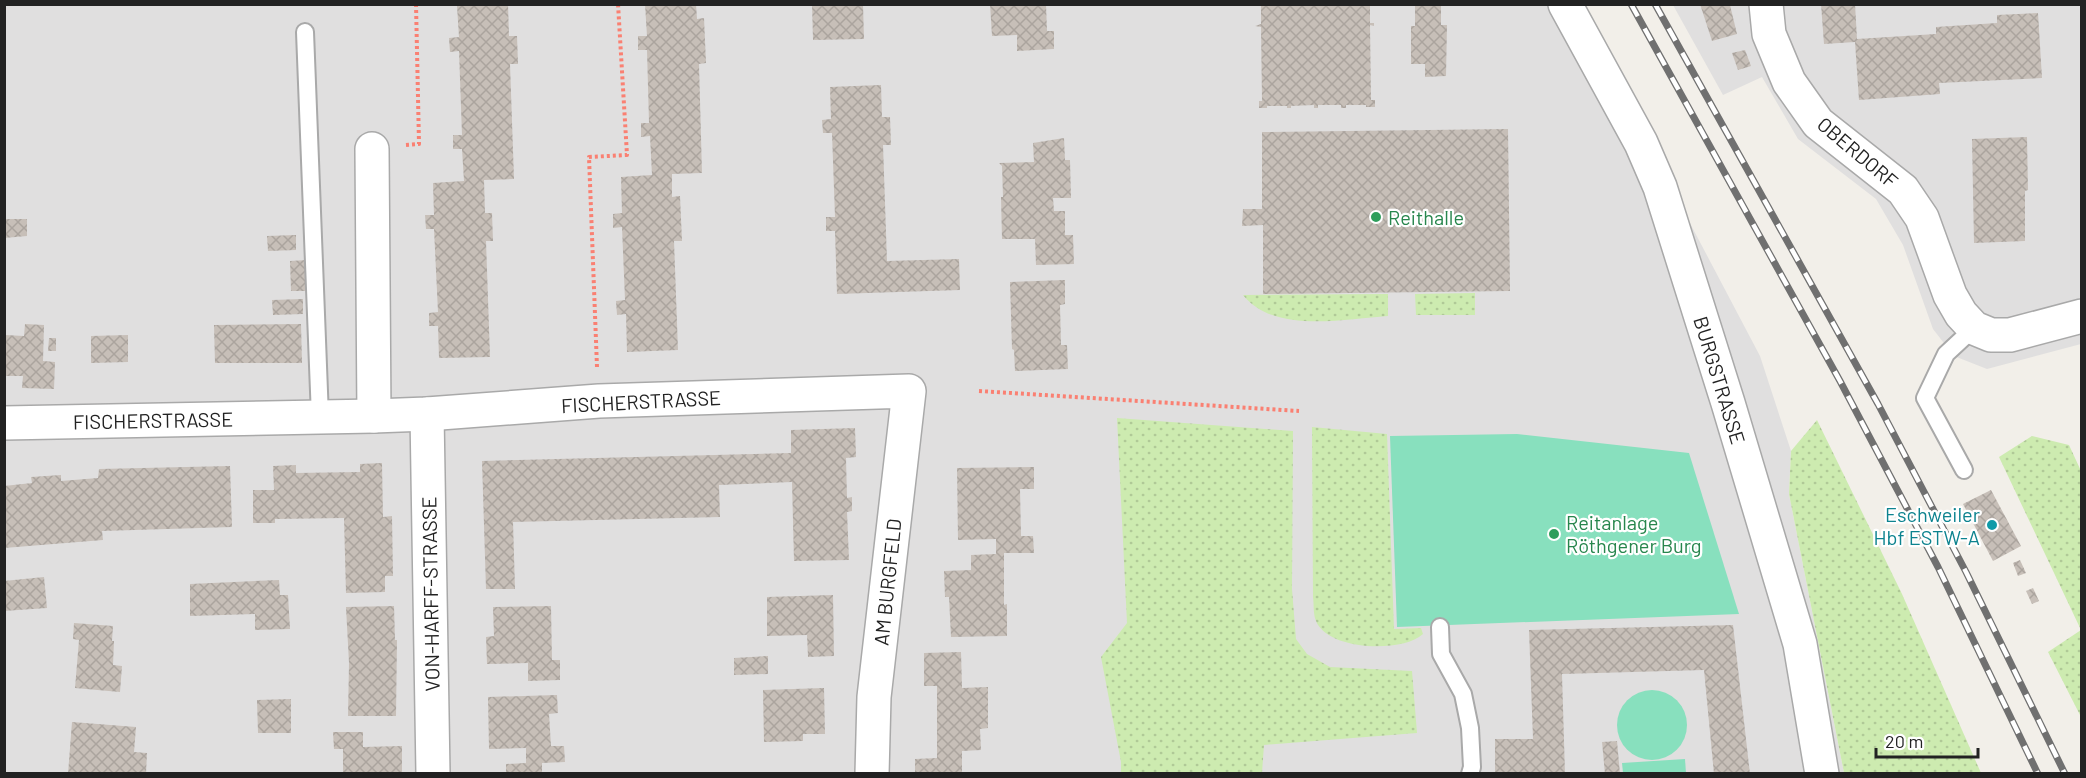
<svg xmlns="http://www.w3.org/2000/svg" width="2086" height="778" font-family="Barlow,sans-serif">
<defs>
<pattern id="grass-dots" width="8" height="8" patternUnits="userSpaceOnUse" patternTransform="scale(1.5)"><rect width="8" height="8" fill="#cdebb0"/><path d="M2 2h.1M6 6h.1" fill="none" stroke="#b0c997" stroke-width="1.8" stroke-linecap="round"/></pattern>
<pattern id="building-cross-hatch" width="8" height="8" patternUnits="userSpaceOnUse" patternTransform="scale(1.5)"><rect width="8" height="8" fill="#c7bfb8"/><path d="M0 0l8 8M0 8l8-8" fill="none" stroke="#aba49e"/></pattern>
</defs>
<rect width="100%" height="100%" fill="#f2efe9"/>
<g fill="#e0dfdf">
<path d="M5,4L1575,5L1760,356L1791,451L1789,494L1844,773L5,774Z"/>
<path d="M1673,5H2081V344L1987,369L1954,356L1933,329L1903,245L1876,199L1798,139L1762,77L1723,95Z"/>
</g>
<g fill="url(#grass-dots)">
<path d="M1475,293V315H1416L1415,294Z"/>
<path d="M1388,294V316C1343,319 1274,334 1243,295Z"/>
<path d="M1117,418L1293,431L1292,589L1296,639L1307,654L1330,667L1412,671L1417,733L1264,745L1262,773H1121V762L1101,657L1127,623Z"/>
<path d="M1817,420L1902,594L1981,773H1844L1789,494L1791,451Z"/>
<path d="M1312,427L1387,434L1394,629L1421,628L1423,634C1403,653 1328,651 1316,621C1313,614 1314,604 1313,597Z"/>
<path d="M2032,436L2069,445L2081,471V717L2048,652L2081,630L1999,457Z"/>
</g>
<g fill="#88e0be">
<path d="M1517,434L1689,453L1739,614L1397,627L1390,436Z"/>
<circle cx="1652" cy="725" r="35"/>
<path d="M1685,759L1686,773H1623L1622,763Z"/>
</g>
<g fill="url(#building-cross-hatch)">
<path d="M508,4L509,36H517L518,64H510L514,179L484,180L485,213H492L493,241H486L490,357L439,358L438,326H429V313L438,312L434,229H426L425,215H434L433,183L464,181L462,149H453V135H462L459,51L450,52L449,38L459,37L457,6Z"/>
<path d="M645,4H696L697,19L704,18L706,63L699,64L702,173L672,174V197L680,196L682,241H674L678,350L627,352L626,314L617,315L616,301L625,300L622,227L613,228V214L622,213L621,177L652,175L650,136L641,137V123H649L647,50H638V36H647Z"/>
<path d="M812,4H863L864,39L813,40Z"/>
<path d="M990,4H1046L1047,31H1054V49L1017,51V35L992,36Z"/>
<path d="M1261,4H1370V23H1374V26L1370,25L1371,100H1375V107H1366V105H1346V108H1341V105H1318V108H1314V105L1291,106V108H1287V106H1267V108H1259V101H1262L1261,27L1255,26L1261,24Z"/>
<path d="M1415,4H1441V25H1447L1446,76L1425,77V64H1411V26H1415Z"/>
<path d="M1700,4L1730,5L1737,34L1712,41Z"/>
<path d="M1821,4H1855L1857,39L1936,34V27L1997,23V15L2038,13L2042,78L1939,83L1940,94L1859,100L1855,42L1824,44Z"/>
<path d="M1745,50L1751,66L1738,70L1732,53Z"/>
<path d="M881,85L882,117H890L891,145H883L887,261L959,259L960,290L837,294L835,231H826V217H835L832,133H823L822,120L831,119L830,87Z"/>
<path d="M1508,129L1510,291L1263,294V225L1242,226L1243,209H1262V132Z"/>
<path d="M2027,137L2028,190L2025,191V241L1974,243L1972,139Z"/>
<path d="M1064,138L1065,160H1070L1071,198H1053L1054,211H1065V235H1073L1074,264L1036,265L1035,239H1002L1001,197H1003L1002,166L999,163L1034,162L1033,143Z"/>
<path d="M4,219H27V236L4,238Z"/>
<path d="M296,235V250L268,251L267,236Z"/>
<path d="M306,260L307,291H291L290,261Z"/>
<path d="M1065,280V304L1060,305L1061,345H1067L1068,369L1015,371L1014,350L1012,349L1010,282Z"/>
<path d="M303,299V314L273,315L272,300Z"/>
<path d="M25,324L44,325L43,361L55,362L54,389L22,388L23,376H5V335L24,336Z"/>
<path d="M301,324L302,363H215L214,325Z"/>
<path d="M128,335V362L91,363V336Z"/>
<path d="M49,338H56V351H48Z"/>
<path d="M855,428L856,457L846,458L847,498L852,497V511L847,512L849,560L794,561L792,482L719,485L720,517L513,522L515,589H486L482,461L791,453V430Z"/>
<path d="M382,463L383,517L392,516L393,576H385V592L346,593L344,518L275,519V523H253V490H274L273,466L296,465V473L360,472V464Z"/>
<path d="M230,466L232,527L102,531L103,540L4,548V486L32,483L31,477L61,475V481L98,478L99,469Z"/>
<path d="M1034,467V489H1020L1021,536H1033L1034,553H1004V605L1007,604V636L951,637L949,597H945L944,571L971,570V555L996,554V539L958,540L957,468Z"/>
<path d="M1991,490L2021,546L1993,561L1963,504Z"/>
<path d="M2020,560L2026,573L2018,576L2013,563Z"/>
<path d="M44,577L47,608L4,611V581Z"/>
<path d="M279,580L280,595H288L290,629L255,630V614L190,616V584Z"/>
<path d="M2033,588L2039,601L2032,604L2026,591Z"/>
<path d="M833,595L834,656L808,657L807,635L767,636V597Z"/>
<path d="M394,606L395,640H397L396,716H348L349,663L346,607Z"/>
<path d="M551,606L552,660H560V680L528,681V663L487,664L486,637L494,636L493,607Z"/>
<path d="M74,623L113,626L112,641H114L113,665L122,666L120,692L75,688L79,640L73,639Z"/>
<path d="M1733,625L1750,774H1714L1704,670L1562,674L1565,774H1495V739H1533L1529,630Z"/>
<path d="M961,652L962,688L988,687V728L980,729L981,750L962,751V774H915V759L937,758V686H924V653Z"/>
<path d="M768,656V674L734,675V658Z"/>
<path d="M824,688L825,734H803V741L764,742L763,690Z"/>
<path d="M557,695L558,713L549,714L551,746H564L565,762L542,763V774H506V764L526,763V748L489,749L488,697Z"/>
<path d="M291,699V733H258L257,700Z"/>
<path d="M72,722L136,727L134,752L147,753L146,774H68Z"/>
<path d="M333,732H363V747L402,746V774H343V749H334Z"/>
<path d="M1617,741L1620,774H1605L1602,742Z"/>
</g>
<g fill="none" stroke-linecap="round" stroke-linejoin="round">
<g stroke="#a9a9a9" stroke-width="20">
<g id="service">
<path d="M305,32L320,417"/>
<path d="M1964,470L1925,398L1946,354L1974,328"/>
<path d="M1440,627L1441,654L1463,694L1470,728L1472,767L1470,774"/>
</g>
</g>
<g stroke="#a9a9a9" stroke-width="36">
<g id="minor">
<path d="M1565,4L1641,143L1660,187L1728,403L1800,644L1822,774"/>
<path d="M1766,4L1769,34L1789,82L1818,123L1903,190L1922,218L1950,295L1961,314L1974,328L1991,335H2010L2082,316"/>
<path d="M372,149L374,416"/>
<path d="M427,414L433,774"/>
<path d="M4,423L374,416L427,414L599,401L909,391L874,697L872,774"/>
</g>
</g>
<g stroke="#fa8072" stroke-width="4" stroke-dasharray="3 3" stroke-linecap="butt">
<path d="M406,145L419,144L416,4"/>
<path d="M597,367L589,157L627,155L618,4"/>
<path d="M979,391L1299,411"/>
</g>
<use href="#service" stroke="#fff" stroke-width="16"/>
<use href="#minor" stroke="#fff" stroke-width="33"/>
<g stroke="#707070" stroke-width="7">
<g id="rail">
<path d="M1631,4L1840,381L1938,567L2038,774"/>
<path d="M1655,4L1878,404L1966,572L2065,774"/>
</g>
</g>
<use href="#rail" stroke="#fff" stroke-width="4.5" stroke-dasharray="14" stroke-linecap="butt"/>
</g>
<g fill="#2e9e5b" stroke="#fff" stroke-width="2">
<circle cx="1376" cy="217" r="6"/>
<circle cx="1554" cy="534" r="6"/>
</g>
<circle fill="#0f9aa8" stroke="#fff" stroke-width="2" cx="1992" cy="525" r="6"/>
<g text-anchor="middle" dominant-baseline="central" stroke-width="4.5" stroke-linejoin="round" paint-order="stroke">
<g font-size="20" fill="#222" stroke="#fff">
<text transform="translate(1858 152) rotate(40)">OBERDORF</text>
<text transform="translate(1720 380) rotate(73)">BURGSTRASSE</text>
<text transform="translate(641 401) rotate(-3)">FISCHERSTRASSE</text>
<text transform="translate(153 420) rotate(-1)">FISCHERSTRASSE</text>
<text transform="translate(887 582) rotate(-84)">AM BURGFELD</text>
<text transform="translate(430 594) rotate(-91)">VON-HARFF-STRASSE</text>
</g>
<g font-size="20" fill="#27864d" stroke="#fff" text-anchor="start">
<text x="1388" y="217">Reithalle</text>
<text x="1566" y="522">Reitanlage<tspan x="1566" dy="23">Röthgener Burg</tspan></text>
</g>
<g font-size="20" fill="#0d838f" stroke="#fff" text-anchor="end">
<text x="1980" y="514">Eschweiler<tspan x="1980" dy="23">Hbf ESTW-A</tspan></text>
</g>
</g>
<rect width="2086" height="778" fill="none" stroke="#222222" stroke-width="12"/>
<path d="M1876 748v9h102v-9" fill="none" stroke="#222222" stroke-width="3"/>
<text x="1885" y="748" font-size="18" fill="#222222" stroke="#ffffff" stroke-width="4.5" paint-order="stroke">20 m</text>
</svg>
